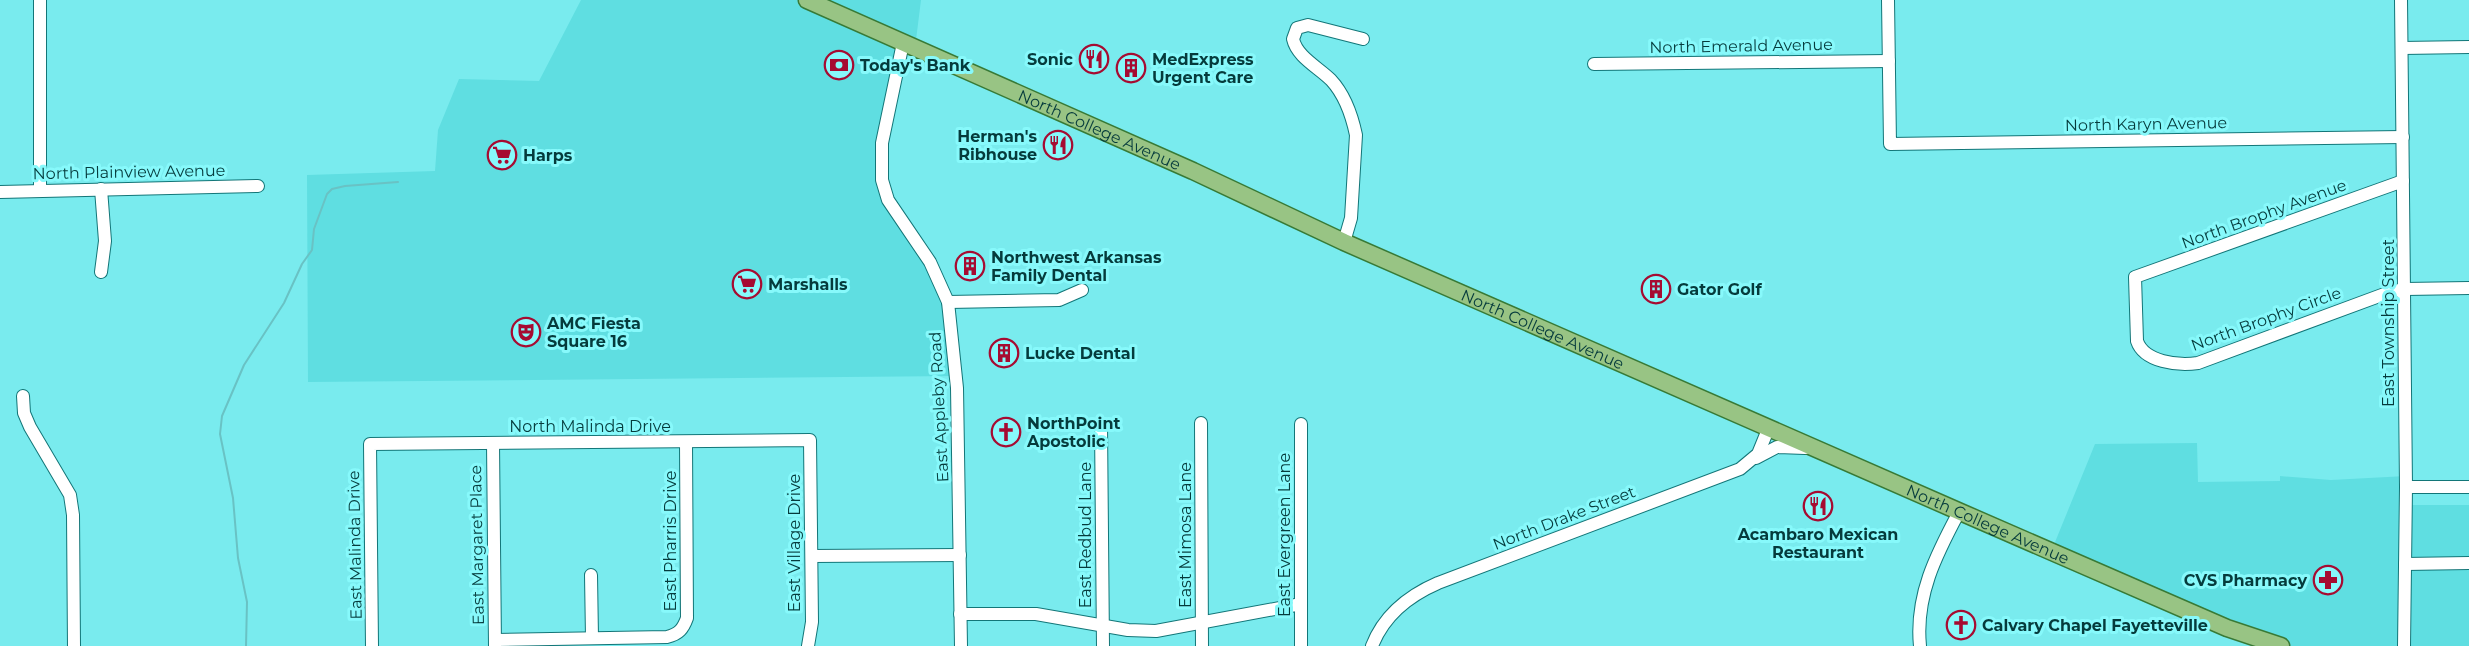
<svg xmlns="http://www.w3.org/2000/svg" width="2469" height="646" font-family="Montserrat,sans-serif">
<rect width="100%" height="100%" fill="#79ebee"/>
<g fill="#5fdee1">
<path d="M581,0H921L915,48L904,43L882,180L948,302L956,376L308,382L307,175L435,171L438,130L459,79L539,81Z"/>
<path d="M2197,443L2198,482L2280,481V476L2331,480L2406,476V505H2469V646H2279L2051,552L2095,444Z"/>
</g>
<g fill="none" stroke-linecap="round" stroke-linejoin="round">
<path stroke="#69c2c4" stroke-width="2" d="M246,646L247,602L238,558L233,498L220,434L222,416L244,365L284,303L302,264L312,250L314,229L327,194L332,189L345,186L398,182"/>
<g stroke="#137678" stroke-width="14">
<g id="minor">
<path d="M1888,0L1890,144L2403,137"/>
<path d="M2401,0L2406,487L2404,646"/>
<path d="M903,43L882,143V180L888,200L930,262L948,302L957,388L961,646"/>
<path d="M2402,48L2469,47"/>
<path d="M1594,64L1889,61"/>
<path d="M2403,181L2135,277L2137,341C2144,362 2178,366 2198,363L2390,292L2405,289L2469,288"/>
<path d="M101,189L105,241L101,272"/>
<path d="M40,190V0"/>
<path d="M0,192L258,186"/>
<path d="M1344,242L1351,218L1356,135C1352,116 1344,94 1331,80C1318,67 1297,57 1293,39L1297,28L1308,25L1363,39"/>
<path d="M948,302L1059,300L1082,290"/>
<path d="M23,396L24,413L30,427L70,495L73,515L74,646"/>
<path d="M1201,423L1202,646"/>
<path d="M1101,424L1103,646"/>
<path d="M1301,424V646"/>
<path d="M493,443L495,646"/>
<path d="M1756,458L1777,447L1805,448"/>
<path d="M2406,487H2469"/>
<path d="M812,556L960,555"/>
<path d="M2405,564L2469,563"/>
<path d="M591,575L592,638"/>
<path d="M960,614H1036L1128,630L1156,631L1301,604"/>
<path d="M495,640L667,637C679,634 683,629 687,618L686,442"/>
<path d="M372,646L370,444L810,440L812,622L808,646"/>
<path d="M1372,646C1384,615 1408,596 1438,583L1740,469L1758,454L1769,427"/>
<path d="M1920,646C1915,596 1936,555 1959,512"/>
</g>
</g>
<g stroke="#387a36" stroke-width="19">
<g id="major">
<path id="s1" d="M807,0L1193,171L1344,242L1965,514L2227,628L2281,646"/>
</g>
</g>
<use href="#minor" stroke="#fff" stroke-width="12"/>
<use href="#major" stroke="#98c484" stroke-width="16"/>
</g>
<defs>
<g id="restaurant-ring" transform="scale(1.5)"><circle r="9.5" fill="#87f9fb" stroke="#a60b31" stroke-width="1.5"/><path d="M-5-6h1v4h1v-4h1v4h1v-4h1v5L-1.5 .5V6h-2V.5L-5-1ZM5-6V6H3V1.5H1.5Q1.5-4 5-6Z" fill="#a60b31"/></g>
<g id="bank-ring" transform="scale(1.5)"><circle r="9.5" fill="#87f9fb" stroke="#a60b31" stroke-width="1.5"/><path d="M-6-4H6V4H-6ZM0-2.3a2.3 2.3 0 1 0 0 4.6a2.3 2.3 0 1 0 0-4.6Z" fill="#a60b31"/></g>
<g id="building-ring" transform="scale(1.5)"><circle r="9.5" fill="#87f9fb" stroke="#a60b31" stroke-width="1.5"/><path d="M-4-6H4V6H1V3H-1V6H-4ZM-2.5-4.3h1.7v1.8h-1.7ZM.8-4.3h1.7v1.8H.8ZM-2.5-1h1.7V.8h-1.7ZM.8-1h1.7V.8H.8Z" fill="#a60b31"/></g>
<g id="supermarket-ring" transform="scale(1.5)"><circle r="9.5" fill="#87f9fb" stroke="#a60b31" stroke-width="1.5"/><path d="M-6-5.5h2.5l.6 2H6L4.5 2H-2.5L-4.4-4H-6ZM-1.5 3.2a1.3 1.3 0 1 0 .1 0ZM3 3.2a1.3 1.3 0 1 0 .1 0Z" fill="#a60b31"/></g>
<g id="theatre-ring" transform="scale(1.5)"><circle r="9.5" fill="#87f9fb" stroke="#a60b31" stroke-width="1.5"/><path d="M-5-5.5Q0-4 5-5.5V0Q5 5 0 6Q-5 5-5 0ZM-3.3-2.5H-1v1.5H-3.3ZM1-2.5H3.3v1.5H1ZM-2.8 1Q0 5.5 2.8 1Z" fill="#a60b31"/></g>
<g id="church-ring" transform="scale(1.5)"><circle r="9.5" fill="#87f9fb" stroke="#a60b31" stroke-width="1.5"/><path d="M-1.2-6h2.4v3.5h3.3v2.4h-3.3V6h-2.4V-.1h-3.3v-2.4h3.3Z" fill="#a60b31"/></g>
<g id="pharmacy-ring" transform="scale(1.5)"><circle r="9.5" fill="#87f9fb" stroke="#a60b31" stroke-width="1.5"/><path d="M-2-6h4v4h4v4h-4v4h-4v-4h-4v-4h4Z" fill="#a60b31"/></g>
</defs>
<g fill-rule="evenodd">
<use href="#restaurant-ring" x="1094" y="59"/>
<use href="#bank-ring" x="839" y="65"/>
<use href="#building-ring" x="1131" y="68"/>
<use href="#restaurant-ring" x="1058" y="145"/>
<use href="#supermarket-ring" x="502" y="155"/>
<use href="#building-ring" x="970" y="266"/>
<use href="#supermarket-ring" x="747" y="284"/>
<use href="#building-ring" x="1656" y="289"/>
<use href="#theatre-ring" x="526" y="332"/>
<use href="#building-ring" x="1004" y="353"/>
<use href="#church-ring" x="1006" y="432"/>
<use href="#restaurant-ring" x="1818" y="506"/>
<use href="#pharmacy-ring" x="2328" y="580"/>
<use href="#church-ring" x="1961" y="625"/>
</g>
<g text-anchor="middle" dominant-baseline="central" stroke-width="6" stroke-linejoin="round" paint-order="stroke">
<g font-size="16" fill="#053b3c" stroke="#87f9fb">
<text transform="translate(1741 46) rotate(-1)">North Emerald Avenue</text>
<text transform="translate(2146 124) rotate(-1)">North Karyn Avenue</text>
<text stroke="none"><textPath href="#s1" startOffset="320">North College Avenue</textPath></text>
<text transform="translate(129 172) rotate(-1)">North Plainview Avenue</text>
<text transform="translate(2264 214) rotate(-20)">North Brophy Avenue</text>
<text transform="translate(2266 319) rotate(-20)">North Brophy Circle</text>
<text transform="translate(2388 323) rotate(-90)">East Township Street</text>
<text stroke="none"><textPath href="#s1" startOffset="806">North College Avenue</textPath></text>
<text transform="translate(939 407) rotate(-93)">East Appleby Road</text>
<text x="590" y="426">North Malinda Drive</text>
<text transform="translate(1564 518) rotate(-21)">North Drake Street</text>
<text stroke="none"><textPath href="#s1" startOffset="1292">North College Avenue</textPath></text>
<text transform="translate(1085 535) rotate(-90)">East Redbud Lane</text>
<text transform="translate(1185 535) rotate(-90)">East Mimosa Lane</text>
<text transform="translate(1284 535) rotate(-90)">East Evergreen Lane</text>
<text transform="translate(670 541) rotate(-90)">East Pharris Drive</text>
<text transform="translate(794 543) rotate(-90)">East Village Drive</text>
<text transform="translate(355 545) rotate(-91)">East Malinda Drive</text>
<text transform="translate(477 545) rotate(-91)">East Margaret Place</text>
</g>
<g font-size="16" font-weight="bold" fill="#053b3c" stroke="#87f9fb" text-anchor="start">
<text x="1073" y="59" text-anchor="end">Sonic</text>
<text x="1152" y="59">MedExpress<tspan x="1152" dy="18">Urgent Care</tspan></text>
<text x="860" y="65">Today's Bank</text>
<text x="1037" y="136" text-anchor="end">Herman's<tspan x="1037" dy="18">Ribhouse</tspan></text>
<text x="523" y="155">Harps</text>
<text x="991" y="257">Northwest Arkansas<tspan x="991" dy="18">Family Dental</tspan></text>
<text x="768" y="284">Marshalls</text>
<text x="1677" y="289">Gator Golf</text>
<text x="547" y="323">AMC Fiesta<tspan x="547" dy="18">Square 16</tspan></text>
<text x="1025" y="353">Lucke Dental</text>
<text x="1027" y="423">NorthPoint<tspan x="1027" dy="18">Apostolic</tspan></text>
<text x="1818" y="534" text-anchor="middle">Acambaro Mexican<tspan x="1818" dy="18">Restaurant</tspan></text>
<text x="2307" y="580" text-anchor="end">CVS Pharmacy</text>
<text x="1982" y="625">Calvary Chapel Fayetteville</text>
</g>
</g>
</svg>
